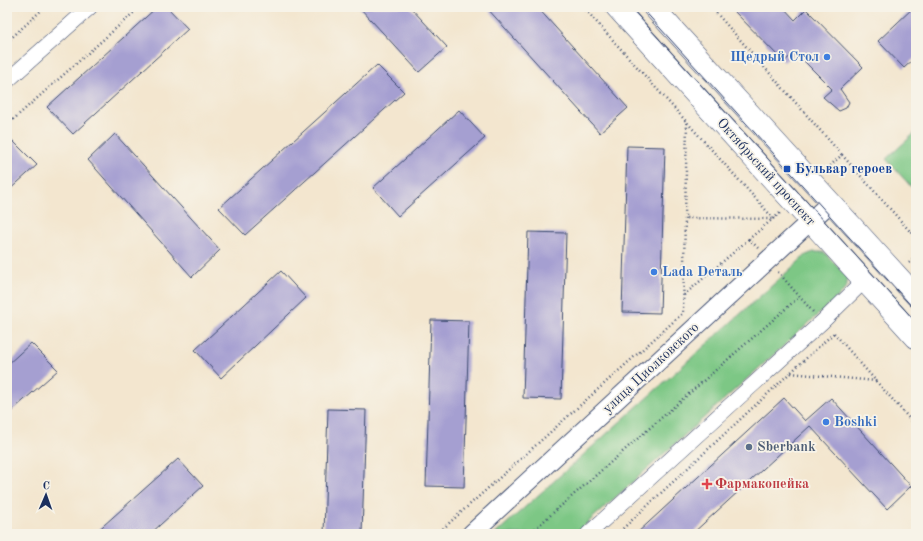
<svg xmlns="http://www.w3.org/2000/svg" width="923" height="541" font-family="'Old Standard TT',serif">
<rect width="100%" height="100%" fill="#f7f3e8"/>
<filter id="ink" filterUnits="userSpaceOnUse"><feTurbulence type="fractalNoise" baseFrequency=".025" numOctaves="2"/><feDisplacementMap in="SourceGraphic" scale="8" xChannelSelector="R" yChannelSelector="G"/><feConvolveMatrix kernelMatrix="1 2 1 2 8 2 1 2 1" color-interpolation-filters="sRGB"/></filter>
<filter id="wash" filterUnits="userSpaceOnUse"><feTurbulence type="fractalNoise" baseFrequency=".012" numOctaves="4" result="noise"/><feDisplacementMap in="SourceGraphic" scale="16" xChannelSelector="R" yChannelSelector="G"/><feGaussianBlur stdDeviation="0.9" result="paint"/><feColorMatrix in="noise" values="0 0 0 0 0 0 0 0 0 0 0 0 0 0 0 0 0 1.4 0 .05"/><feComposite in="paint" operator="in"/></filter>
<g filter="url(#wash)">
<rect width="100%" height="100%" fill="#f3e6cf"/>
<g fill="#7dc785" stroke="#4c7b72">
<path d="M916,132V192L886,159Z"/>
<path d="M814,252H824L847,277V286L841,294L575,534H495L806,255Z"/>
</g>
<g id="blocks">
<g fill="#a59fd1">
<path d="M157,7H167L188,29L73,134L47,107Z"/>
<path d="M359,7H410L447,47L419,72Z"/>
<path d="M486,7H537L628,108L600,133Z"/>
<path d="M730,7H783L795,20L806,9L863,67L840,89L849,102L846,108L839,111L823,97L832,89L795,52L784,62Z"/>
<path d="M914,7H916V57L904,68L878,41Z"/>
<path d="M377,65L404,92L245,235L219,208Z"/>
<path d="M459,110L485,138L398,216L373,188Z"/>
<path d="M115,134L220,250L192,277L88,160Z"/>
<path d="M10,138L37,165L7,192V141Z"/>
<path d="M627,146L665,147L660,313L622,312Z"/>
<path d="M528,232L566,233L561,399L523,398Z"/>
<path d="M281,271L306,298L221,378L195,350Z"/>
<path d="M431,320L469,321L464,487L426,486Z"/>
<path d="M31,343L58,370L7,415V365Z"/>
<path d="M784,398L805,421L831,398L911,486L887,509L810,426L692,534H636Z"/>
<path d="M328,409L366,410L362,534H324Z"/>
<path d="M178,459L203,486L150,534H94Z"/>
</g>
</g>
</g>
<g filter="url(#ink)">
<use href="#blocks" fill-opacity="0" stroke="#3b4a6f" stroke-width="1"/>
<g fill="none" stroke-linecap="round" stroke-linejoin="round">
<g stroke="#3b4a6f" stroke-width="16">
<g id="minor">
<path d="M7,81L90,7"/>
<path d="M588,534L822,322L865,280"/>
</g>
</g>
<g stroke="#3b4a6f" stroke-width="20">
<path id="tertiary" d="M471,534L831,202"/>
</g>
<g stroke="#3b4a6f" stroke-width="22">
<g id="secondary">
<path d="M616,7L916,338"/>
<path d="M653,7L916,296"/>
</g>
</g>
<g stroke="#3b4a6f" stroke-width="2.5" stroke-dasharray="1 3" stroke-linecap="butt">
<path d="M583,7L774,219L685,218"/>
<path d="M711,7L842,155"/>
<path d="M7,42L45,7"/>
<path d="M7,125L140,7"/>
<path d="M824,171L842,155L916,238"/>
<path d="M758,248L749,239L780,213"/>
<path d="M909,263L916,257"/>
<path d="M778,272L813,312"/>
<path d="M684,295L749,239"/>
<path d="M834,333L876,381L790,373Z"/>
<path d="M876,381L916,426"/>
<path d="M437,534L683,313L687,122"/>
<path d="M529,534L799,297"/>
<path d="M617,534L790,373"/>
</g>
<use href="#minor" stroke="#fff" stroke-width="15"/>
<use href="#tertiary" stroke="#fff" stroke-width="18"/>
<use href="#secondary" stroke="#fff" stroke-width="21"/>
<g stroke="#1b2f5e" stroke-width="1">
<path d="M630,7L916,322"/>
<path d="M641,7L916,311"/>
</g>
</g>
</g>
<g fill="#3f7fe0" stroke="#f7f3e8" stroke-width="1.5">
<circle cx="827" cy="57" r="4"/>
<circle cx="654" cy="272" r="4"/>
<circle cx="826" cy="422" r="4"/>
</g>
<rect fill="#1a4fb4" stroke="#f7f3e8" stroke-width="1.5" x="783" y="165" width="8" height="8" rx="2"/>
<circle fill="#5c6f8a" stroke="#f7f3e8" stroke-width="1.5" cx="749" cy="447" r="4"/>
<path fill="#e0444e" stroke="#f7f3e8" stroke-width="1.5" d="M705 478h4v4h4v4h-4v4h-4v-4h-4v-4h4z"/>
<g text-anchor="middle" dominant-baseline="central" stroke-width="3.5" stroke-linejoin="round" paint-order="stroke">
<g font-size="14" font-weight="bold" fill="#366cbe" stroke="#f7f3e8" text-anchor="start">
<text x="819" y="57" text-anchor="end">Щедрый Стол</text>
<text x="662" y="272">Lada Dеталь</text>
<text x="834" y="422">Boshki</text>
</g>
<g font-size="14" font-weight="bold" fill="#164399" stroke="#f7f3e8" text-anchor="start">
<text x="795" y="169">Бульвар героев</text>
</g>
<g font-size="14" fill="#1b2f5e" stroke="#f7f3e8">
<text transform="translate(766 172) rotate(48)">Октябрьский проспект</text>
<text transform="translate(651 368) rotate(-43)">улица Циолковского</text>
</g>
<g font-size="14" font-weight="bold" fill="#4e5e75" stroke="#f7f3e8" text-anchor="start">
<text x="757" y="447">Sberbank</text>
</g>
<g font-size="14" font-weight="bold" fill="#be3a42" stroke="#f7f3e8" text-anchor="start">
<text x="715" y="484">Фармакопейка</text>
</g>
</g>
<rect width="923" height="541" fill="none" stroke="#f7f3e8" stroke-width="24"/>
<g transform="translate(46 495) rotate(2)" stroke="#f7f3e8" stroke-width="3" paint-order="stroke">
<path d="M0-3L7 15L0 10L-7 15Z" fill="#1b2f5e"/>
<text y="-6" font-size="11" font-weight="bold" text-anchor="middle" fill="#1b2f5e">С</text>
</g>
</svg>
